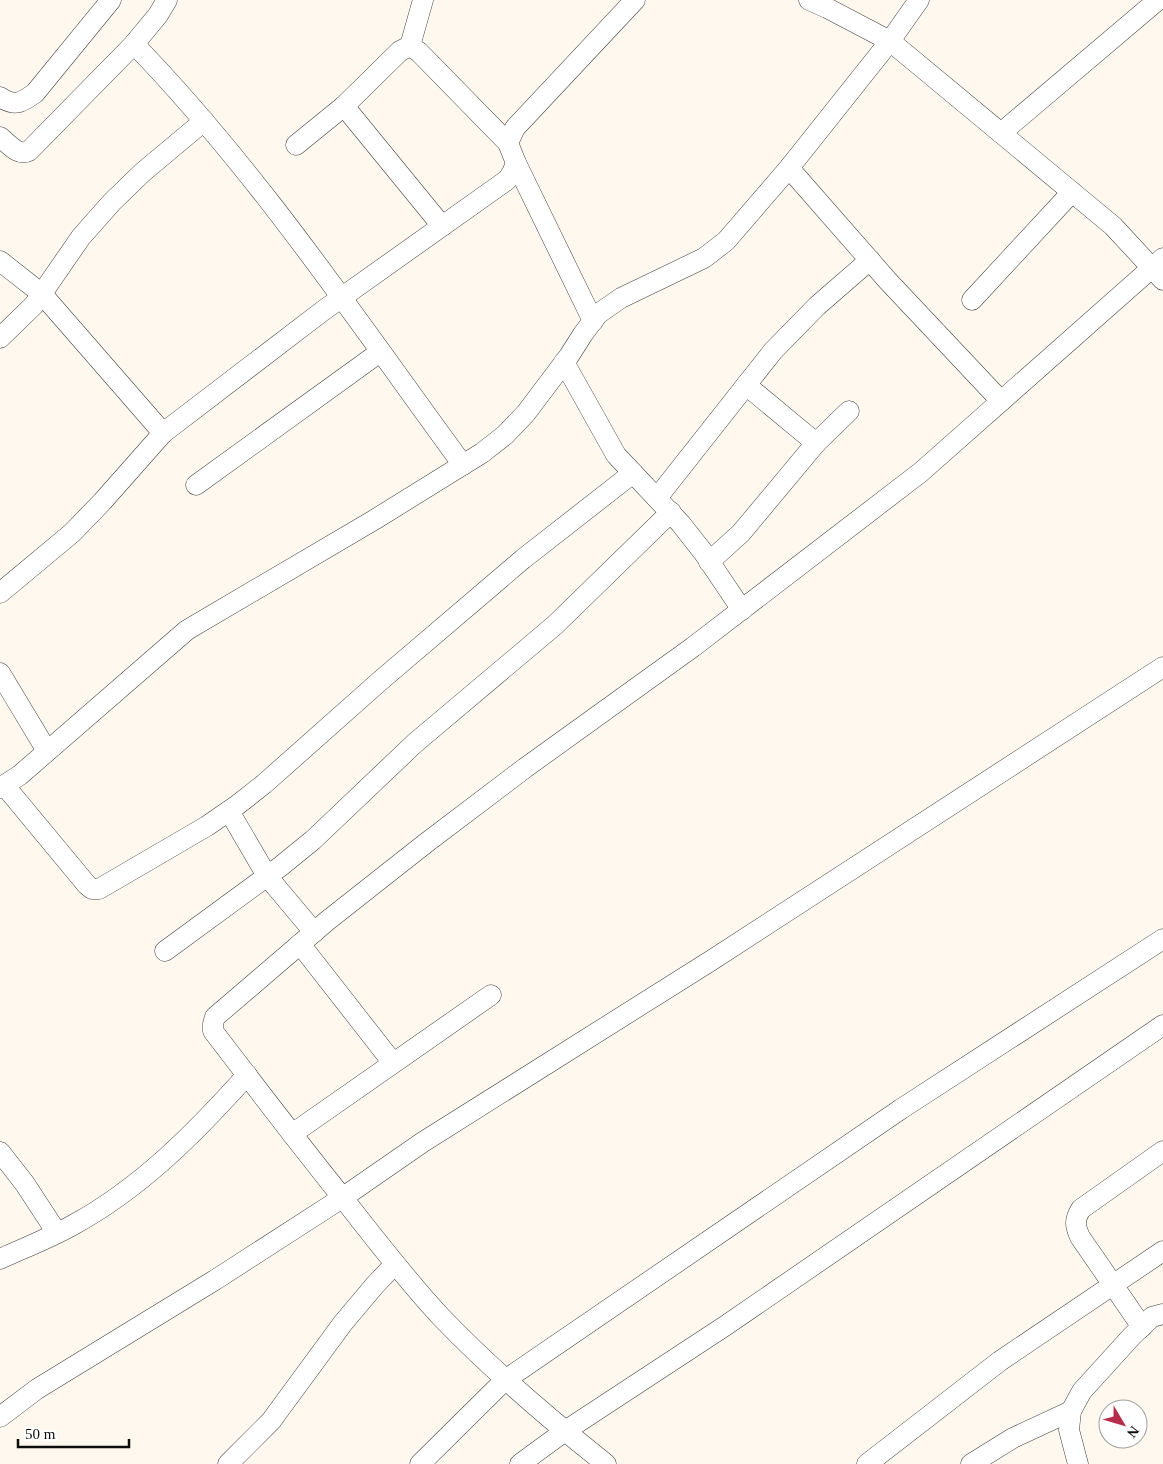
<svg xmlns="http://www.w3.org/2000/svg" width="1163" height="1464" font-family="'Times New Roman',serif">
<rect width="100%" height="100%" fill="#fef8ee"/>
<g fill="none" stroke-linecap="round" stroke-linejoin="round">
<g stroke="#404040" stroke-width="21">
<g id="minor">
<path d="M809,0L827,8L890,41L1113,226L1163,280"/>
<path d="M134,44C258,172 358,322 463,465"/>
<path d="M410,46L423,0"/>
<path d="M0,97C15,107 21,103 35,93L111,0"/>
<path d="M344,106L442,226"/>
<path d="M1001,133L1158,0"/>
<path d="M0,137C8,143 18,157 29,151L134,44L158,15L167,0"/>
<path d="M296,145L344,106L400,51L410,46L419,52L508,143"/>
<path d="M516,163L593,321"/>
<path d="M789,168L888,281L1001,401"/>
<path d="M0,261L42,294L163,433L324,310L507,180L512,173L516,163L508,143L515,128L635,0"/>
<path d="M972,300L1072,192"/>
<path d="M0,338L34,305L81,237L112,202L143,172L204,121"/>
<path d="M564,362L616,455L681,524L703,552L742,610"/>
<path d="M746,385L816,443"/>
<path d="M196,485L380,352"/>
<path d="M657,498L773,351L817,306L870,260"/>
<path d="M709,562L741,533L816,443L849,411"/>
<path d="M0,593L72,533L102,502L163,433"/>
<path d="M0,673L47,751"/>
<path d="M4,785L87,885L92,889H99L207,826L236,806L264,784L380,681L523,559L633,473"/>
<path d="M0,788L20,775L187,630L374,520L482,453L505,435L526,413L569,356L583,334L598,314L621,298L704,258L726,241L789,168L890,41L919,0"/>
<path d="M229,811L267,876L314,932"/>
<path d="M300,944L393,1063"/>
<path d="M165,951L281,866L313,840L415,743L555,625L671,512"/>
<path d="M292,1134L491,995"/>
<path d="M0,1152L25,1184L57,1233"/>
<path d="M0,1259C24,1248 50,1238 73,1225C141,1188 196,1132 247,1075"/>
<path d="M1142,1327L1080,1237C1075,1226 1074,1220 1081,1209L1163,1151"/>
<path d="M0,1417L37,1389L215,1280L342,1198L423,1142L712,960L1163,667"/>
<path d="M228,1464L271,1421L343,1323L375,1285L395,1264"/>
<path d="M420,1464L505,1380L901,1109L1163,939"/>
<path d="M520,1464L565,1431L725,1326L1163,1025"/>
<path d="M606,1464C548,1418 493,1371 442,1318C409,1283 380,1245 350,1207C303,1149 258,1090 213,1031V1024L215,1017L327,921L426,843L525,768L693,647L921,472L1163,258"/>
<path d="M867,1464L1000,1361L1163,1251"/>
<path d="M971,1464L1013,1438L1071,1411"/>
<path d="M1078,1464L1069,1430L1071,1411L1082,1391L1132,1336L1152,1317L1163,1314"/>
</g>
</g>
<use href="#minor" stroke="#fff" stroke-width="20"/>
</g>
<g transform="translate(1123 1424) rotate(128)"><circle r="24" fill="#ffffff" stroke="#9e9e9e"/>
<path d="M0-4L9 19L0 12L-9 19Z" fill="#b62c49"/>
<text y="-8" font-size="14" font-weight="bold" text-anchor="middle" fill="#0d0d0d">N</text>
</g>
<path d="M18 1439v8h111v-8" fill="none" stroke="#0d0d0d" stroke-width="2.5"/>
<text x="25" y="1439" font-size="15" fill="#0d0d0d" stroke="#ffffff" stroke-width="4" paint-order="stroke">50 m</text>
</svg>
